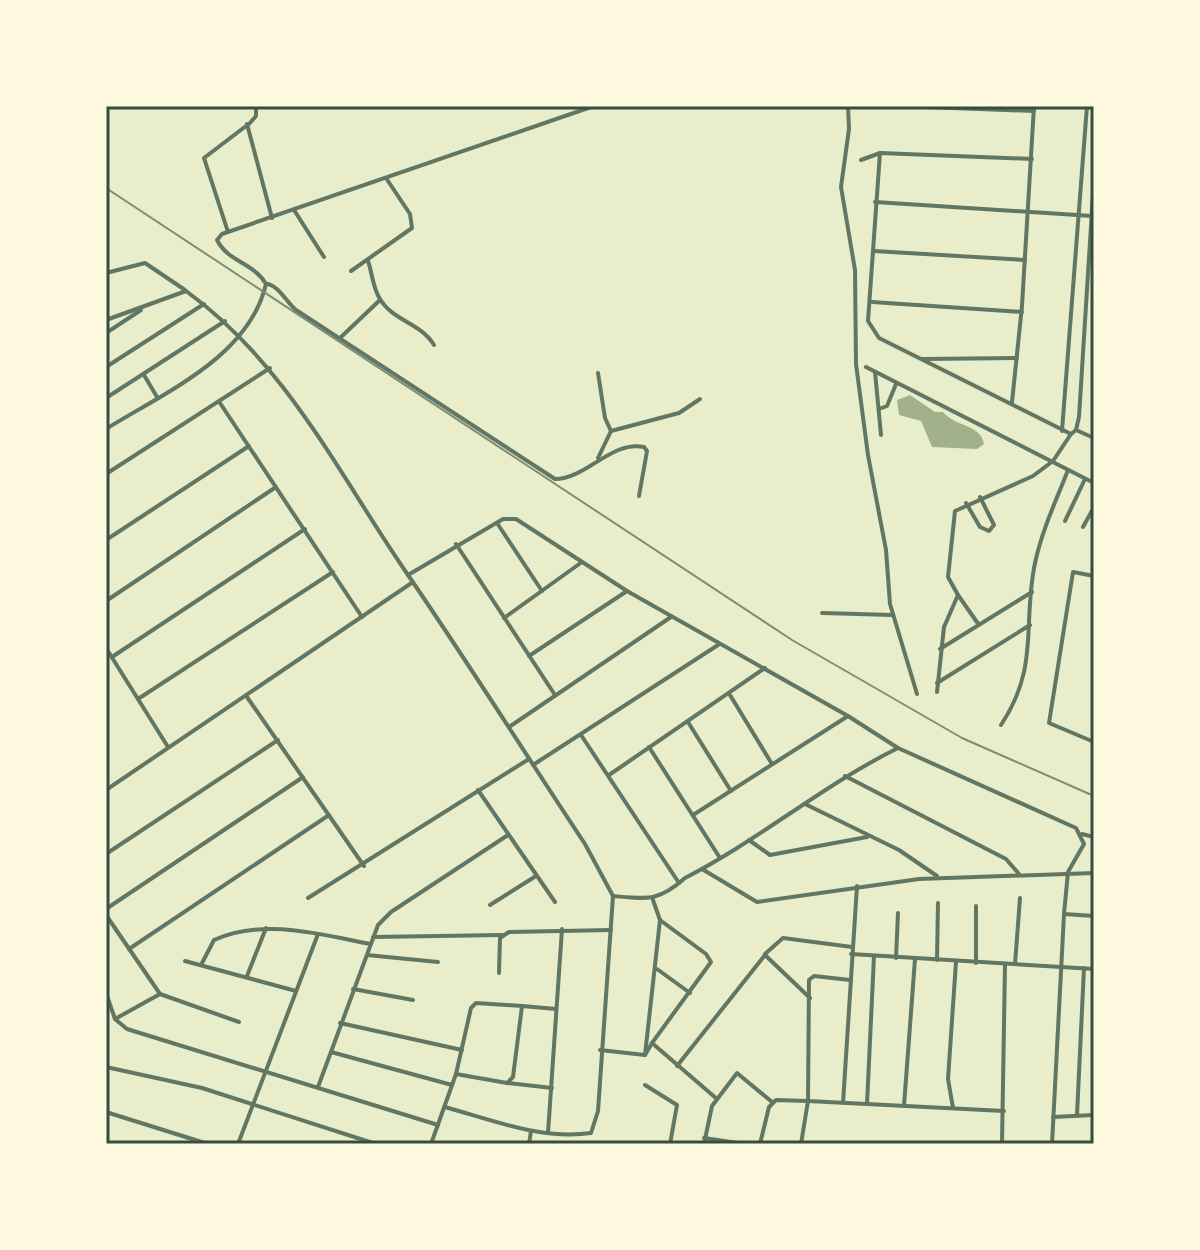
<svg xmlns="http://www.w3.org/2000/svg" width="1200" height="1250" font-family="Commissioner,sans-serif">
<rect width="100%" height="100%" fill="#e9edc9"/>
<path fill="#a3b18a" d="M910,395L935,412H943C955,427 981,424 984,444L977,449L932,447L921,421L899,415L897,400Z"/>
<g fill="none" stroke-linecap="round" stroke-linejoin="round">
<g stroke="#617663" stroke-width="4">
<path d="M848,106L849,129L841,187L855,270L856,364L868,455L886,550L890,604L917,694"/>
<path d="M899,106L1034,111"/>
<path d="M247,124L272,218"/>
<path d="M1032,159L880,153L868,321L879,338L1071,434L1076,430L1079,417L1094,178"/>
<path d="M861,160L880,153"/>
<path d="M875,202L1092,216"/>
<path d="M294,210L324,257"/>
<path d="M228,232L204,158L250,123L256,116V106"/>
<path d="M874,251L1025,260"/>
<path d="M368,261C372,272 373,289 380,299C393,321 421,323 434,345"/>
<path d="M351,271L412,228L410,214L386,178"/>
<path d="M106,273L145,263L185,290"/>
<path d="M268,284C280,287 286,302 296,310L555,479C586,479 612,440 644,447L647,451L639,496"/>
<path d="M872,302L1022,312"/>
<path d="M106,320L186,291C287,364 339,475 408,575C469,664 526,755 585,844L613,896L598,1111L591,1133C541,1140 492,1120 445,1107"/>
<path d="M106,333L141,310"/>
<path d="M340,338L380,300"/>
<path d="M923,359L1017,358"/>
<path d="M106,367L204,304"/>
<path d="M866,367L1094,483"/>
<path d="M875,372L881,435"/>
<path d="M598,373L605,418L611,431"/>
<path d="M144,375L157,397"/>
<path d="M106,398L225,321"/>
<path d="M1012,402L1022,306L1034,106"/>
<path d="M220,403L362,617"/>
<path d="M879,409L887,406L896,384"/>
<path d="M106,429C165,392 249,357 266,284C254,263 228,262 217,240L222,234L594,106"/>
<path d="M1076,430L1094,438"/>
<path d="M1062,431L1087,106"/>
<path d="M598,458L611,431L679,413L700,399"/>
<path d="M106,474L270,368"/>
<path d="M966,503L980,527L989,531L994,525L980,497"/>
<path d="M1065,521L1085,479"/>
<path d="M497,523L542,591"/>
<path d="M1083,527L1094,507"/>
<path d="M106,540L249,446"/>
<path d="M456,544L555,695"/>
<path d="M408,575L503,519H516L627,591L848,716L898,748L1076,828L1084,844L1068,872L1064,914L1052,1144"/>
<path d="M1094,576L1073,572L1049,723L1094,742"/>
<path d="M958,595L979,625"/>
<path d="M106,601L276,487"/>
<path d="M822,613L893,615"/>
<path d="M504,618L582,562"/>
<path d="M106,648L168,747"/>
<path d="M940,649L1032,592"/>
<path d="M529,656L627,591"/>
<path d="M112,657L305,529"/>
<path d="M937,683L1030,625"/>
<path d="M937,692L944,627L958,595L948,577L955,511L1033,476L1053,461L1071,434"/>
<path d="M730,695L772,764"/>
<path d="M247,697L364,866"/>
<path d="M138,699L333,572"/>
<path d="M688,722L731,791"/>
<path d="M1001,725C1040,666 1022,626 1035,563C1042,530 1056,501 1068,470"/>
<path d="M509,727L671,617"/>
<path d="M581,735L679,883"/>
<path d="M649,747L720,858"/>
<path d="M533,765L718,645"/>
<path d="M609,775L765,668"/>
<path d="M845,776L1006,859L1019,874"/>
<path d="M106,790L413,582"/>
<path d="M478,790L555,902"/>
<path d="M805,804L899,850L937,876"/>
<path d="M693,815L848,716"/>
<path d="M1082,834L1094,837"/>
<path d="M749,840L770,855L867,837"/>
<path d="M106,854L278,740"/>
<path d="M702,869L757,902L919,879L1094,873"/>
<path d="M613,896C647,899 658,902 685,878C759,840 823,785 898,748"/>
<path d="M308,898L529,759"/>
<path d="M490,905L536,876"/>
<path d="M106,909L303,777"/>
<path d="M1064,914L1094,916"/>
<path d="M106,915L160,994L239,1022"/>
<path d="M660,920L706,954L711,962L652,1043L717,1099"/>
<path d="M373,937L502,935"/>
<path d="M129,949L329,815"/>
<path d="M765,954L783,938L852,947"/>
<path d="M851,954L1094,969"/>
<path d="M367,955L438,962"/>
<path d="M896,958L898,913"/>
<path d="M937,960L938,903"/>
<path d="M185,961L296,991"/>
<path d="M976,963V906"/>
<path d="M1015,964L1020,898"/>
<path d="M201,965L214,940C263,918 319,934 370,944"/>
<path d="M657,969L690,993"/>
<path d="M499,973L500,938L509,932L611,930"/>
<path d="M247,976L266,928"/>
<path d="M850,980L814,976L809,980L808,1101L1004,1111"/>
<path d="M353,989L413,1000"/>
<path d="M106,993L115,1019L127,1029L438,1125"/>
<path d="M115,1019L160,994"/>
<path d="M340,1023L462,1050"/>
<path d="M600,1050L645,1055L652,1043"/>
<path d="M331,1052L452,1085"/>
<path d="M645,1055L660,920L653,900"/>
<path d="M677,1066L765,955L810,998"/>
<path d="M106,1067L202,1088L376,1144"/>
<path d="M456,1074L507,1083L513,1077L522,1006L556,1009"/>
<path d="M507,1083L552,1088"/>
<path d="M645,1085L677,1105L670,1144"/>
<path d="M318,1087L378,925L391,912L508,835"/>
<path d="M843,1103L857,886"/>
<path d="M867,1104L874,956"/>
<path d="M904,1106L915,959"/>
<path d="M953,1108L948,1079L956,962"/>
<path d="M106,1112L208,1144"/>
<path d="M1077,1115L1084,968"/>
<path d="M1053,1117L1094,1115"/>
<path d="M548,1133L562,929"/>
<path d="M704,1138L745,1144"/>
<path d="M238,1144L318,934"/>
<path d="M431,1144L456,1074L471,1008L476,1003L522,1006"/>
<path d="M529,1144L531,1131"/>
<path d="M704,1144L712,1106L737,1073L772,1102"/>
<path d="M760,1144L769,1107L776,1100L808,1101L801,1144"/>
<path d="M1002,1144L1005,964"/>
</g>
<path stroke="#7c8e77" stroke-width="2" d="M106,188L792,640L962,738L1094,796"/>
</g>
<rect width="1200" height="1250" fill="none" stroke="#fefae0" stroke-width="216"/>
<rect x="108" y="108" width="984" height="1034" fill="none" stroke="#344e41" stroke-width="3"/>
</svg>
